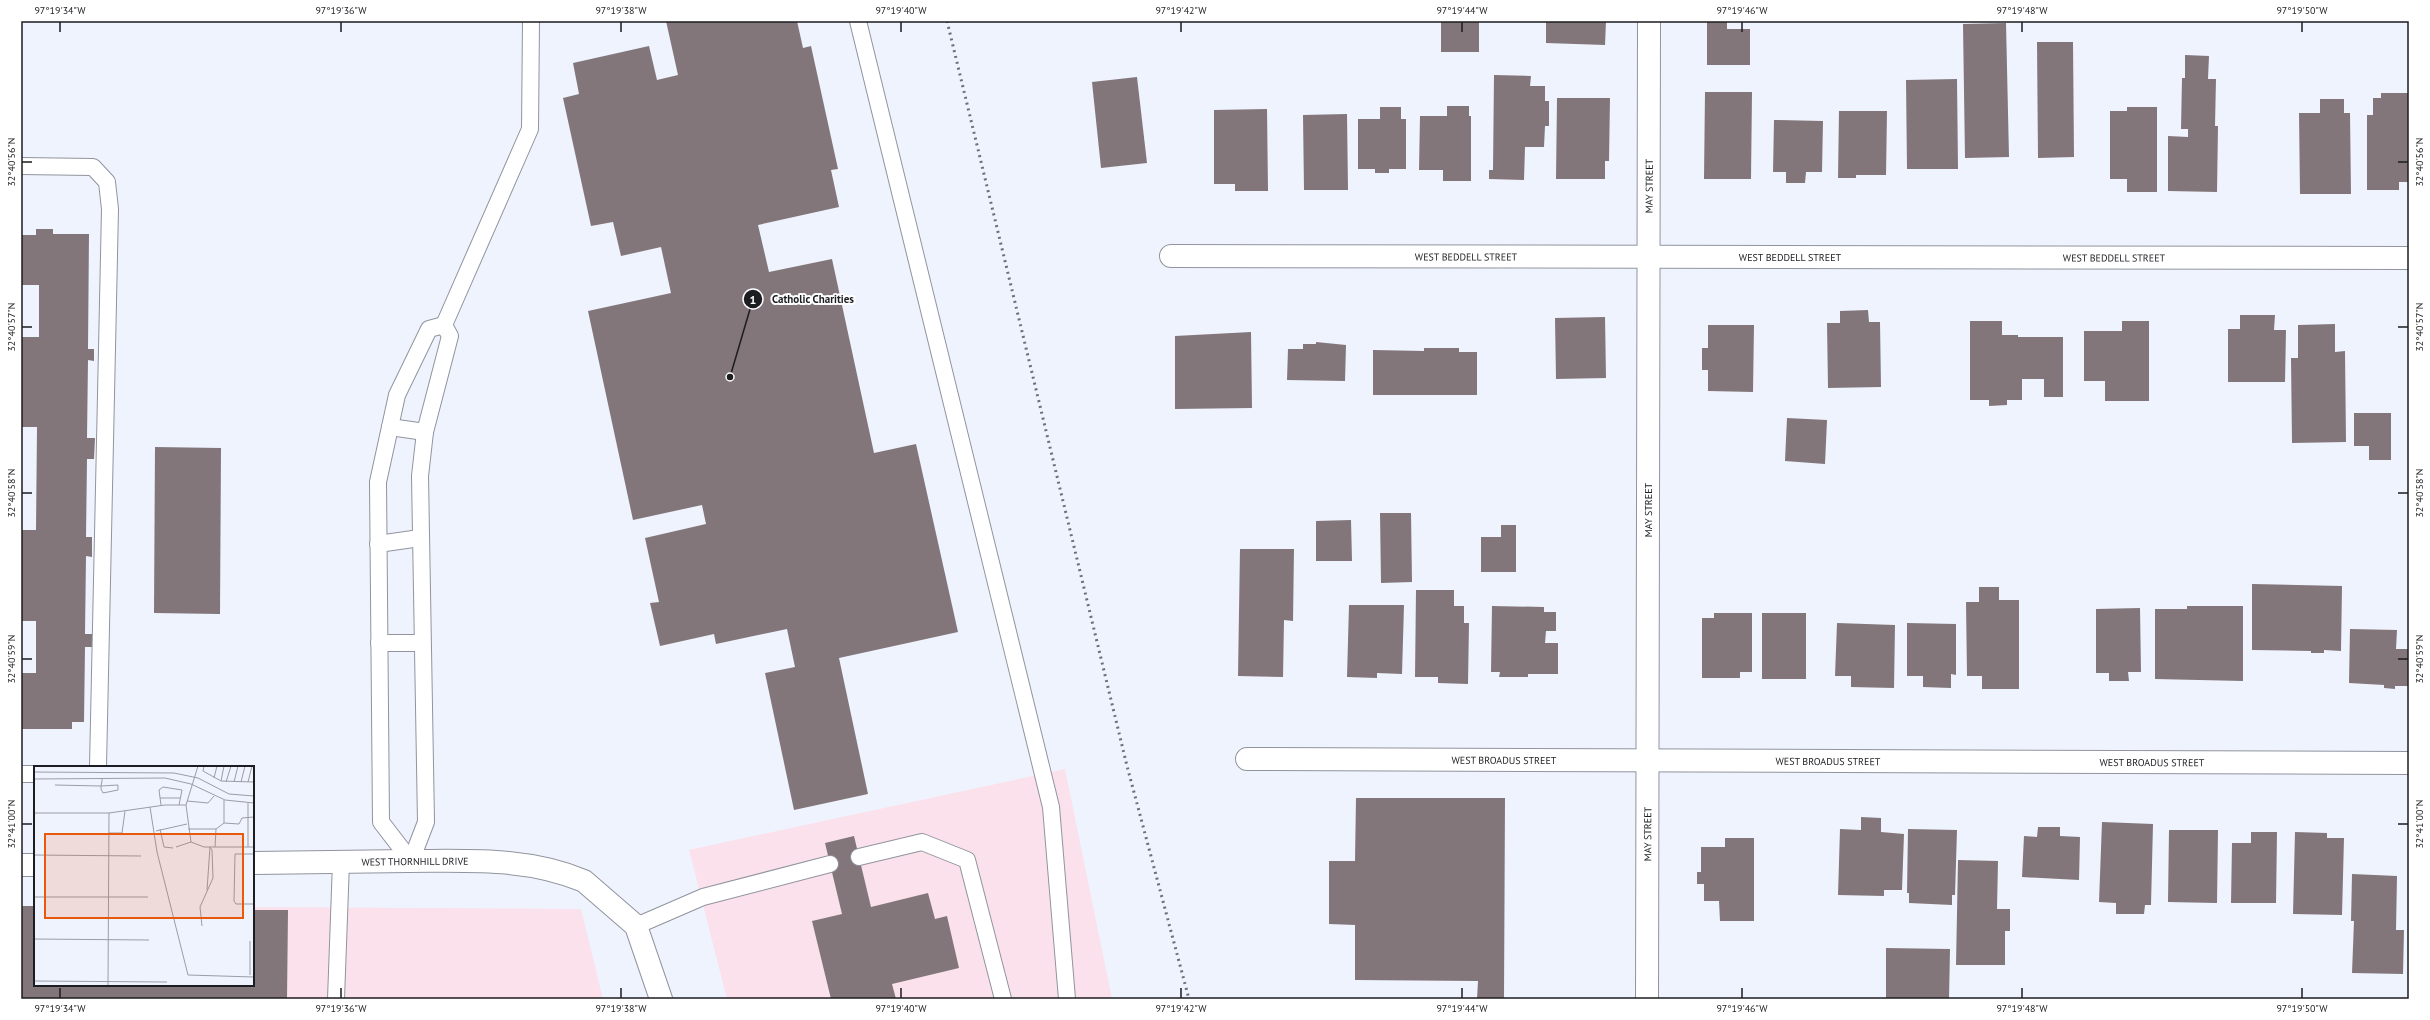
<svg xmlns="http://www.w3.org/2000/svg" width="2430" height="1020" font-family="'PT Sans',sans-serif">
<rect width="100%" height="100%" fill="#eff3fe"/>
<g fill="#fae1eb">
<path d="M1065,769L1112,999H727L689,850Z"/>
<path d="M253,907L581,909L603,999H21L35,985H253Z"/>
</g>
<g fill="#82767a">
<path d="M666,21H797L803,48L811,46L838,169L831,170L839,207L758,225L769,272L832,259L874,453L916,444L958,632L839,658L868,794L794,810L765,673L795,667L787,629L716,644L714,634L660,646L650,603L659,602L645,538L706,524L702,505L633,520L588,311L671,293L661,247L621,256L613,222L591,226L563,98L579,94L573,63L649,46L657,80L678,75Z"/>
<rect x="1441" y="21" width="38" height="31"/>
<path d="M1546,21H1606L1605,45L1546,43Z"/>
<path d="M1707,21H1727V29H1750V65H1707Z"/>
<path d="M2006,23L2009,157L1965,158L1963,24Z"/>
<path d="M2037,42H2073L2074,157L2038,158Z"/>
<path d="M2185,55L2209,56L2208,79H2216L2215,126H2218L2217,192L2168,191V136L2188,137V129H2181L2182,78H2185Z"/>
<path d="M1494,75L1531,76L1530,86H1545V101H1549V126H1545L1544,147H1525L1524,180L1489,179V170H1493Z"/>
<path d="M1137,77L1147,163L1101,168L1092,82Z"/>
<path d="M1957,79L1958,169H1907L1906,80Z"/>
<path d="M1705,92H1752L1751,179H1704Z"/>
<path d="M2381,93H2409V182H2399V190H2367V115H2373V98H2381Z"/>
<path d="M1557,98H1610L1609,161H1605V179H1556Z"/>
<path d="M2320,99H2344V113H2350L2351,194H2300L2299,113H2320Z"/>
<path d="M1447,106H1469V116H1471V181H1443V170H1419L1420,116H1447Z"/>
<path d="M1380,107H1401V119H1406V169H1389V173H1375V169H1358V119H1380Z"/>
<path d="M2127,107H2157V192H2127V179H2110V111H2127Z"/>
<path d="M1267,109L1268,191H1235V184H1214V110Z"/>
<path d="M1839,111H1887L1886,175H1856V178H1838Z"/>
<path d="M1347,114L1348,190H1304L1303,115Z"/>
<path d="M1774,120L1823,121L1822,172H1806L1805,183H1786V172H1773Z"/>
<path d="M36,229H53V234H89L88,349H94V361L88,360L87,438H95L94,459H87L86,537H92V557L86,556L85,634H93L92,647H85L84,722H72V729H21V673H36V621H21V530H36L37,427H21V337H39V285H21V235H36Z"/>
<path d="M1868,310L1869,322H1880L1881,387L1828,388L1827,323H1840V311Z"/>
<path d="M2240,315H2275L2274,330H2286L2285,382H2228V329H2240Z"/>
<path d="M1605,317L1606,378L1556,379L1555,318Z"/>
<path d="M1970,321H2002V335H2018V337H2063V397H2044V379H2022V400H2007V405L1989,406V400H1970Z"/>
<path d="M2122,321H2149V401H2105V381H2084V331H2122Z"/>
<path d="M2335,324V352L2345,351L2346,442L2292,443L2291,358H2298V325Z"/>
<path d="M1708,325H1754L1753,392L1708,391V370H1702V348H1708Z"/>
<path d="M1251,332L1252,408L1175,409V336Z"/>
<path d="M1316,342L1346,345L1345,381L1287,380L1288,349H1303V344H1316Z"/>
<path d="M1424,348H1459V352H1477V395H1373V350L1424,351Z"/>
<path d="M2354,413H2391V460H2369V446H2354Z"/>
<path d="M1787,418L1827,420L1825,464L1785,461Z"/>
<path d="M155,447L221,448L220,614L154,613Z"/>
<path d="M1380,513H1411L1412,582L1381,583Z"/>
<path d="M1351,520L1352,561H1316V521Z"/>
<path d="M1501,525H1516V572H1481V537H1501Z"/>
<path d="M1240,549H1294L1293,621L1284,620L1283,677L1238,676Z"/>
<path d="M2252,584L2342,586L2341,651L2324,650V653H2311V651L2252,650Z"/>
<path d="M1979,587H1999V600H2019V689H1982V676H1967L1966,602H1979Z"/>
<path d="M1416,590H1454V606H1464V623H1469L1468,684L1438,683V677H1415Z"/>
<path d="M1349,605H1404L1402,674L1377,673V678L1347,677Z"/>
<path d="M1492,606L1544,607V612H1556V631H1546L1545,643H1558V674H1528V677H1499L1500,672H1491Z"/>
<path d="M2187,606H2243V681L2155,679V609H2187Z"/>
<path d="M2140,608L2141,672H2128L2129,681H2109V673H2096V609Z"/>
<path d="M1714,613H1752V672H1740V678H1702V618H1714Z"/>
<rect x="1762" y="613" width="44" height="66"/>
<path d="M1837,623L1895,625L1894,688L1851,687V676H1835Z"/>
<path d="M1907,623L1956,624V675L1951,674V688L1923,687V676H1907Z"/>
<path d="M2350,629L2397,630L2396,649H2409V686H2395V689L2384,688V685L2349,683Z"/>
<path d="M1356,798H1505L1504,999H1477L1478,981L1355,980V925L1329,924V861H1355Z"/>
<path d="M1861,817L1881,818V832L1904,834L1902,890H1884V896L1838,895L1840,829L1861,830Z"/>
<path d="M2102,822L2153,824L2151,905H2145L2144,914H2116V903L2099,902Z"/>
<path d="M2038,827H2060V836L2080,837L2079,880L2022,877L2024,836L2037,837Z"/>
<path d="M1908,829L1957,830L1955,895H1952V905L1909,903V893H1907Z"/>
<path d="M2169,830H2218L2217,903L2168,902Z"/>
<path d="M2251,832H2277L2276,903H2231L2232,843H2251Z"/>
<path d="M2295,832L2327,833V838H2344L2342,915L2293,914Z"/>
<path d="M854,836L871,907L928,893L935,919L947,916L959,968L892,984L896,999H831L812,921L842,914L825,843Z"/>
<path d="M1725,838H1754V921H1720L1719,901H1704V884H1697V872H1701V847H1725Z"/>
<path d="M1958,860L1998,861L1997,909H2010V931H2005V965H1956Z"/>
<path d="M2352,874L2397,876L2396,930H2404L2403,974L2352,973L2354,921H2351Z"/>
<path d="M21,906H35V985H253V910H288L287,999H21Z"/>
<path d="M1886,948L1950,949L1949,999H1886Z"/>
</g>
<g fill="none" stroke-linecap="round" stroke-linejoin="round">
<g stroke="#91949e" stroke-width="18">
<g id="service">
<path d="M858,21L1051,807L1067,999"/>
<path d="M21,166L93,167L107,182L110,209L98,767"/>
<path d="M444,325L530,129L531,21"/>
<path d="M390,427L425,432"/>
<path d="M378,544L420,538"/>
<path d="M379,643H422"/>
<path d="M21,774H35"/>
<path d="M859,857L922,842L967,860L1003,999"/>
<path d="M411,861L381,822L378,482L397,395L429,329L444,325"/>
<path d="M411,861L426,822L420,476L425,432L450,336L444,325"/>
<path d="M636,926L703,897L830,864"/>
<path d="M336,999L341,862"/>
</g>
</g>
<g stroke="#91949e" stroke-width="24">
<g id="minor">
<path id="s1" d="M1171,256L2409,258"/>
<path id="s2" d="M1247,759L2409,763"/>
<path id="s3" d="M253,863C305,862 356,862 408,861C468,861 528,857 584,881L636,926L661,999"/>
<path d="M21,865H35"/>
<path id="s4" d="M1647,999L1649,21"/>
</g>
</g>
<use href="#service" stroke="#fff" stroke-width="16"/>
<use href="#minor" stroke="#fff" stroke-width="22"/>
<path stroke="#6d7076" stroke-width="3" stroke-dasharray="2 4" stroke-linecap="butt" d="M947,21L1127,766L1189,999"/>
</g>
<path fill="none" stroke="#1c1d21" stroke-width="1.5" d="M60,22V32M341,22V32M621,22V32M901,22V32M1181,22V32M1462,22V32M1742,22V32M2022,22V32M2302,22V32M22,162H32M2398,162H2408M22,327H32M2398,327H2408M22,493H32M2398,493H2408M22,659H32M2398,659H2408M22,824H32M2398,824H2408M60,988V998M341,988V998M621,988V998M901,988V998M1181,988V998M1462,988V998M1742,988V998M2022,988V998M2302,988V998"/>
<g text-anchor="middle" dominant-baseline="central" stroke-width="4" stroke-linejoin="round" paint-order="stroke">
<g font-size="10" fill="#1c1d21" stroke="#fff">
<text stroke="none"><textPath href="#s4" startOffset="813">MAY STREET</textPath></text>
<text stroke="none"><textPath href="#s1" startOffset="295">WEST BEDDELL STREET</textPath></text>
<text stroke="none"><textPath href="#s1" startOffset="619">WEST BEDDELL STREET</textPath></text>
<text stroke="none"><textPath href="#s1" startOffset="943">WEST BEDDELL STREET</textPath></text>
<text stroke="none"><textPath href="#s4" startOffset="489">MAY STREET</textPath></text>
<text stroke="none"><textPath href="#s2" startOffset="257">WEST BROADUS STREET</textPath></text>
<text stroke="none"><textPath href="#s2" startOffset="581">WEST BROADUS STREET</textPath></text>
<text stroke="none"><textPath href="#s2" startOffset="905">WEST BROADUS STREET</textPath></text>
<text stroke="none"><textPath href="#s4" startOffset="165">MAY STREET</textPath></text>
<text stroke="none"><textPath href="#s3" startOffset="162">WEST THORNHILL DRIVE</textPath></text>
</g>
</g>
<g transform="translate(34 766)">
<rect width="220" height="220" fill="#eff3fe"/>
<path fill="none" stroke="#9b9da6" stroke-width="1" d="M164,0L152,39L157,76L170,81H220M170,0L169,5L187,15L220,16M0,6L140,7L164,12L195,28L220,30M180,12L183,0M0,13L131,12L157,18L191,34L220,37M187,15L190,0M192,16L197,0M200,16L204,0M207,16L211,0M214,16L218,0M21,19L67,20L84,19V24L69,27L67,23V20L68,15V12M126,32H146M153,35L174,37L180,30M214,37V81M127,39L125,24L129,21L148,24L145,39M116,41L123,86L154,209L220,211M0,47H75L131,39H152M190,57L205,58L208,52L220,51M126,63L130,81L139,82M154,63H182L181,81M182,63L190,57V34M122,65L153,58M75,67H88L91,45M142,81L157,76M220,88H201L200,135L202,138H220M0,89L107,90M173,124L176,81M0,131H114M168,160L166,141L179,112L178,84L176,81M0,173L115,174M216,209V175M0,215L133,216M74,220L75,47"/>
<path fill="#e8590c" fill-opacity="0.15" stroke="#e8590c" stroke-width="2" d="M11,68H209V152H11Z"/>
<rect width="220" height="220" fill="none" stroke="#1c1d21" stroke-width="2"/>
</g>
<path fill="none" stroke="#1c1d21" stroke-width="1.5" d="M730 377L753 299"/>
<g fill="#1c1d21" stroke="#fff" stroke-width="1.5">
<circle cx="730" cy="377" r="4"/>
<circle cx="753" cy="299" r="10"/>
</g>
<g font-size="12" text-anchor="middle" font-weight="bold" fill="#fff">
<text x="753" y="304">1</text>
</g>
<g font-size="11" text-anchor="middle" font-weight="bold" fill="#1c1d21" stroke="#fff" stroke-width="4" stroke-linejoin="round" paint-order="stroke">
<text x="813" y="303">Catholic Charities</text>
</g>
<rect width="2430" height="1020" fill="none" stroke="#ffffff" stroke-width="44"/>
<rect x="22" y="22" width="2386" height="976" fill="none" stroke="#1c1d21" stroke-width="1.5"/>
<g font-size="10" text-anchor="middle" fill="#1c1d21">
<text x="60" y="14">97°19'34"W</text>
<text x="341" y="14">97°19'36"W</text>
<text x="621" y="14">97°19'38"W</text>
<text x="901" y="14">97°19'40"W</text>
<text x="1181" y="14">97°19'42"W</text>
<text x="1462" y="14">97°19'44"W</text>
<text x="1742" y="14">97°19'46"W</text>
<text x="2022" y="14">97°19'48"W</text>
<text x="2302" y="14">97°19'50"W</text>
<text transform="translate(2419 162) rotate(-90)" y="4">32°40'56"N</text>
<text transform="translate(11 162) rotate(-90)" y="4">32°40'56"N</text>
<text transform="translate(2419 327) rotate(-90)" y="4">32°40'57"N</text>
<text transform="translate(11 327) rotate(-90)" y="4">32°40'57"N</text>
<text transform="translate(2419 493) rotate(-90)" y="4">32°40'58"N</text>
<text transform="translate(11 493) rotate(-90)" y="4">32°40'58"N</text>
<text transform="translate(2419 659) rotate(-90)" y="4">32°40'59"N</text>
<text transform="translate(11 659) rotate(-90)" y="4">32°40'59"N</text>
<text transform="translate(2419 824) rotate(-90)" y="4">32°41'00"N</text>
<text transform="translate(11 824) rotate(-90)" y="4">32°41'00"N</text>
<text x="60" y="1012">97°19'34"W</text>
<text x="341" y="1012">97°19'36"W</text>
<text x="621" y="1012">97°19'38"W</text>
<text x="901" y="1012">97°19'40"W</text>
<text x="1181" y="1012">97°19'42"W</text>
<text x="1462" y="1012">97°19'44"W</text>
<text x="1742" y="1012">97°19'46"W</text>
<text x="2022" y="1012">97°19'48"W</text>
<text x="2302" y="1012">97°19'50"W</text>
</g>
</svg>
